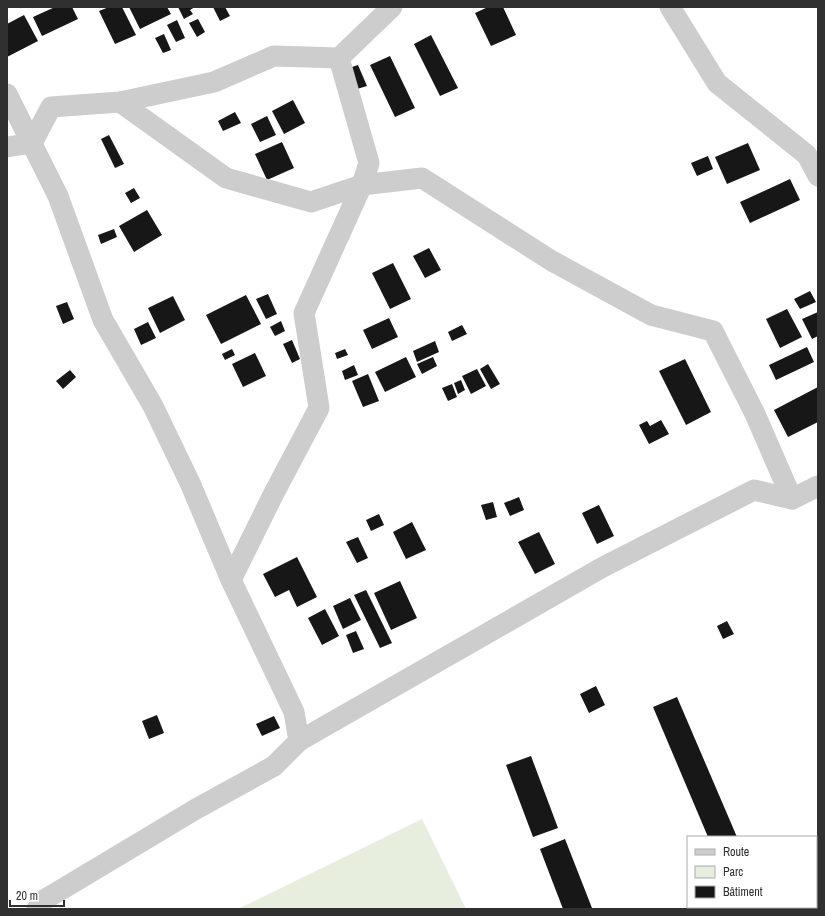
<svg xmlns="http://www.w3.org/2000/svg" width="825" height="916" font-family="'Archivo Narrow',sans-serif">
<rect width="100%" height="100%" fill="#fff"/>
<path fill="#e7eede" d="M422,819L466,909H238Z"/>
<g fill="#171717">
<path d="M55,7H72L78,19L42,36L33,17Z"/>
<path d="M109,7H122L136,35L115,44L99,11Z"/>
<path d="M129,7H167L171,14L140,29Z"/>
<path d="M178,7H195L190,10L193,14L184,19Z"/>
<path d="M213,7H225L230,16L220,21Z"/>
<path d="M488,7H503L516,35L491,46L475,13Z"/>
<path d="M24,15L38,41L7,57V24Z"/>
<path d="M198,19L205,32L197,37L189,23Z"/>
<path d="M177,20L185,38L176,42L167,25Z"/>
<path d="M164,34L171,50L163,53L155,38Z"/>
<path d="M431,35L458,88L440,96L414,44Z"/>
<path d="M390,56L415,108L395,117L370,65Z"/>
<path d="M358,65L367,86L357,89L349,68Z"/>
<path d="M293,100L305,123L284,134L272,111Z"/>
<path d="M235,112L241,123L223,131L218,121Z"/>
<path d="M267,116L276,135L260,142L251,124Z"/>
<path d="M109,135L124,164L115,168L101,139Z"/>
<path d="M282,142L294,168L267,180L255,154Z"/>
<path d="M748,143L760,170L727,184L715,157Z"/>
<path d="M708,156L713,169L697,176L691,163Z"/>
<path d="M790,179L800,200L750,223L740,202Z"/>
<path d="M134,188L140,198L131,203L125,193Z"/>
<path d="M147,210L162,235L134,252L119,226Z"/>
<path d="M114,229L117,237L101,244L98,235Z"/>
<path d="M429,248L441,270L425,278L413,256Z"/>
<path d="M393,263L411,299L390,309L372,273Z"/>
<path d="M810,291L816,302L800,309L794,299Z"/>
<path d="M268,294L277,314L266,319L256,299Z"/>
<path d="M246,295L261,324L221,344L206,315Z"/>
<path d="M173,296L185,320L160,333L148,308Z"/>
<path d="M67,302L74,319L63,324L56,306Z"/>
<path d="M787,309L802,337L780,348L766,319Z"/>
<path d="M818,312V336L812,339L802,319Z"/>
<path d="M389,318L398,337L372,349L363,330Z"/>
<path d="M281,321L285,331L275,336L270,327Z"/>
<path d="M148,322L156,338L141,345L134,329Z"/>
<path d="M462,325L467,334L452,341L448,332Z"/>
<path d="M292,340L300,359L292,363L283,344Z"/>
<path d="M435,341L439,352L417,362L413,351Z"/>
<path d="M807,347L814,362L776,380L769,365Z"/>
<path d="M232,349L235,355L225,360L222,354Z"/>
<path d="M345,349L348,355L337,359L335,353Z"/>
<path d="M255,353L266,376L243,387L232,364Z"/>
<path d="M406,357L416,377L385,392L375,372Z"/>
<path d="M433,357L437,366L422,374L417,364Z"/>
<path d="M685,359L711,412L686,425L659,371Z"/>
<path d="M488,364L500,384L491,389L480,369Z"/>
<path d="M354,365L358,375L345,380L342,371Z"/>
<path d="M477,369L486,386L471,394L462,376Z"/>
<path d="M70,370L76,377L63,389L56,381Z"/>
<path d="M368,374L379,401L363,407L352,381Z"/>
<path d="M461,380L465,390L458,394L454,383Z"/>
<path d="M452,384L457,397L448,401L442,388Z"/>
<path d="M818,387V422L788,437L774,410Z"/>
<path d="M661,420L669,434L649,444L639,425L647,421L650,426Z"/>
<path d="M519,497L524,510L510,516L504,503Z"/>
<path d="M493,502L497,517L486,520L481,505Z"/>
<path d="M599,505L614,536L597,544L582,513Z"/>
<path d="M379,514L384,525L371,531L366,520Z"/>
<path d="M412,522L426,550L406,559L393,532Z"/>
<path d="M539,532L555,564L535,574L518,542Z"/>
<path d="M358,537L368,558L357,563L346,542Z"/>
<path d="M297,557L317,597L297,607L289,590L275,597L263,574Z"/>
<path d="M400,581L417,618L391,630L374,593Z"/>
<path d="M366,590L392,643L380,648L354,595Z"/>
<path d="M350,598L361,620L343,629L333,606Z"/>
<path d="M325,609L339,636L322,645L308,618Z"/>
<path d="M727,621L734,634L723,639L717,626Z"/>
<path d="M356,631L364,649L353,653L346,635Z"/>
<path d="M596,686L605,705L589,713L580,694Z"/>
<path d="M677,697L737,837H708L653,707Z"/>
<path d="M157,715L164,733L149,739L142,721Z"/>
<path d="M274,716L280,728L262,736L256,724Z"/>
<path d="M531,756L558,828L533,837L506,765Z"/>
<path d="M565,839L592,908L591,909H563L540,849Z"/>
<path d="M739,907H771L772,909H740Z"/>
</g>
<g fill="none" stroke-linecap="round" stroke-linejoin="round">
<g stroke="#cdcdcd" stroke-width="21">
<path d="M670,7L717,83L807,155L818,176"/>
<path d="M7,94L58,196L103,320L153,406L190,483L231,580"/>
<path d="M120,102L226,178L311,202L362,185L422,178L552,261L651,315L713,331L755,414L792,499"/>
<path d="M7,147L32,143L51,107L120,102L214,82L274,56L339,58"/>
<path d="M299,741L603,567L754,490L792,499L818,486"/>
<path d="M37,909L44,900L196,809L274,766L299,741L294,712L231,580L273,495L319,408L304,313L362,185L369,163L339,58L392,7"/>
</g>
</g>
<rect width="825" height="916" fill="none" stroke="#303030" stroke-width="16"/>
<rect x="687" y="836" width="130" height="72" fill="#ffffff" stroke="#acacac"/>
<rect x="695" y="849" width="20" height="6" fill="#cdcdcd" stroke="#acacac"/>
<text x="723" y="856" font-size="12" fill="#303030">Route</text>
<rect x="695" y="866" width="20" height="12" fill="#e7eede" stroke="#acacac"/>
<text x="723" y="876" font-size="12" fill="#303030">Parc</text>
<rect x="695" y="886" width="20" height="12" fill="#171717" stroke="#acacac"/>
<text x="723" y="896" font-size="12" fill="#303030">Bâtiment</text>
<path d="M10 900v6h54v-6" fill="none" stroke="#303030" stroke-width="2"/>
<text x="16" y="900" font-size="12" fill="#303030" stroke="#ffffff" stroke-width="3" paint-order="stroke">20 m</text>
</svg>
